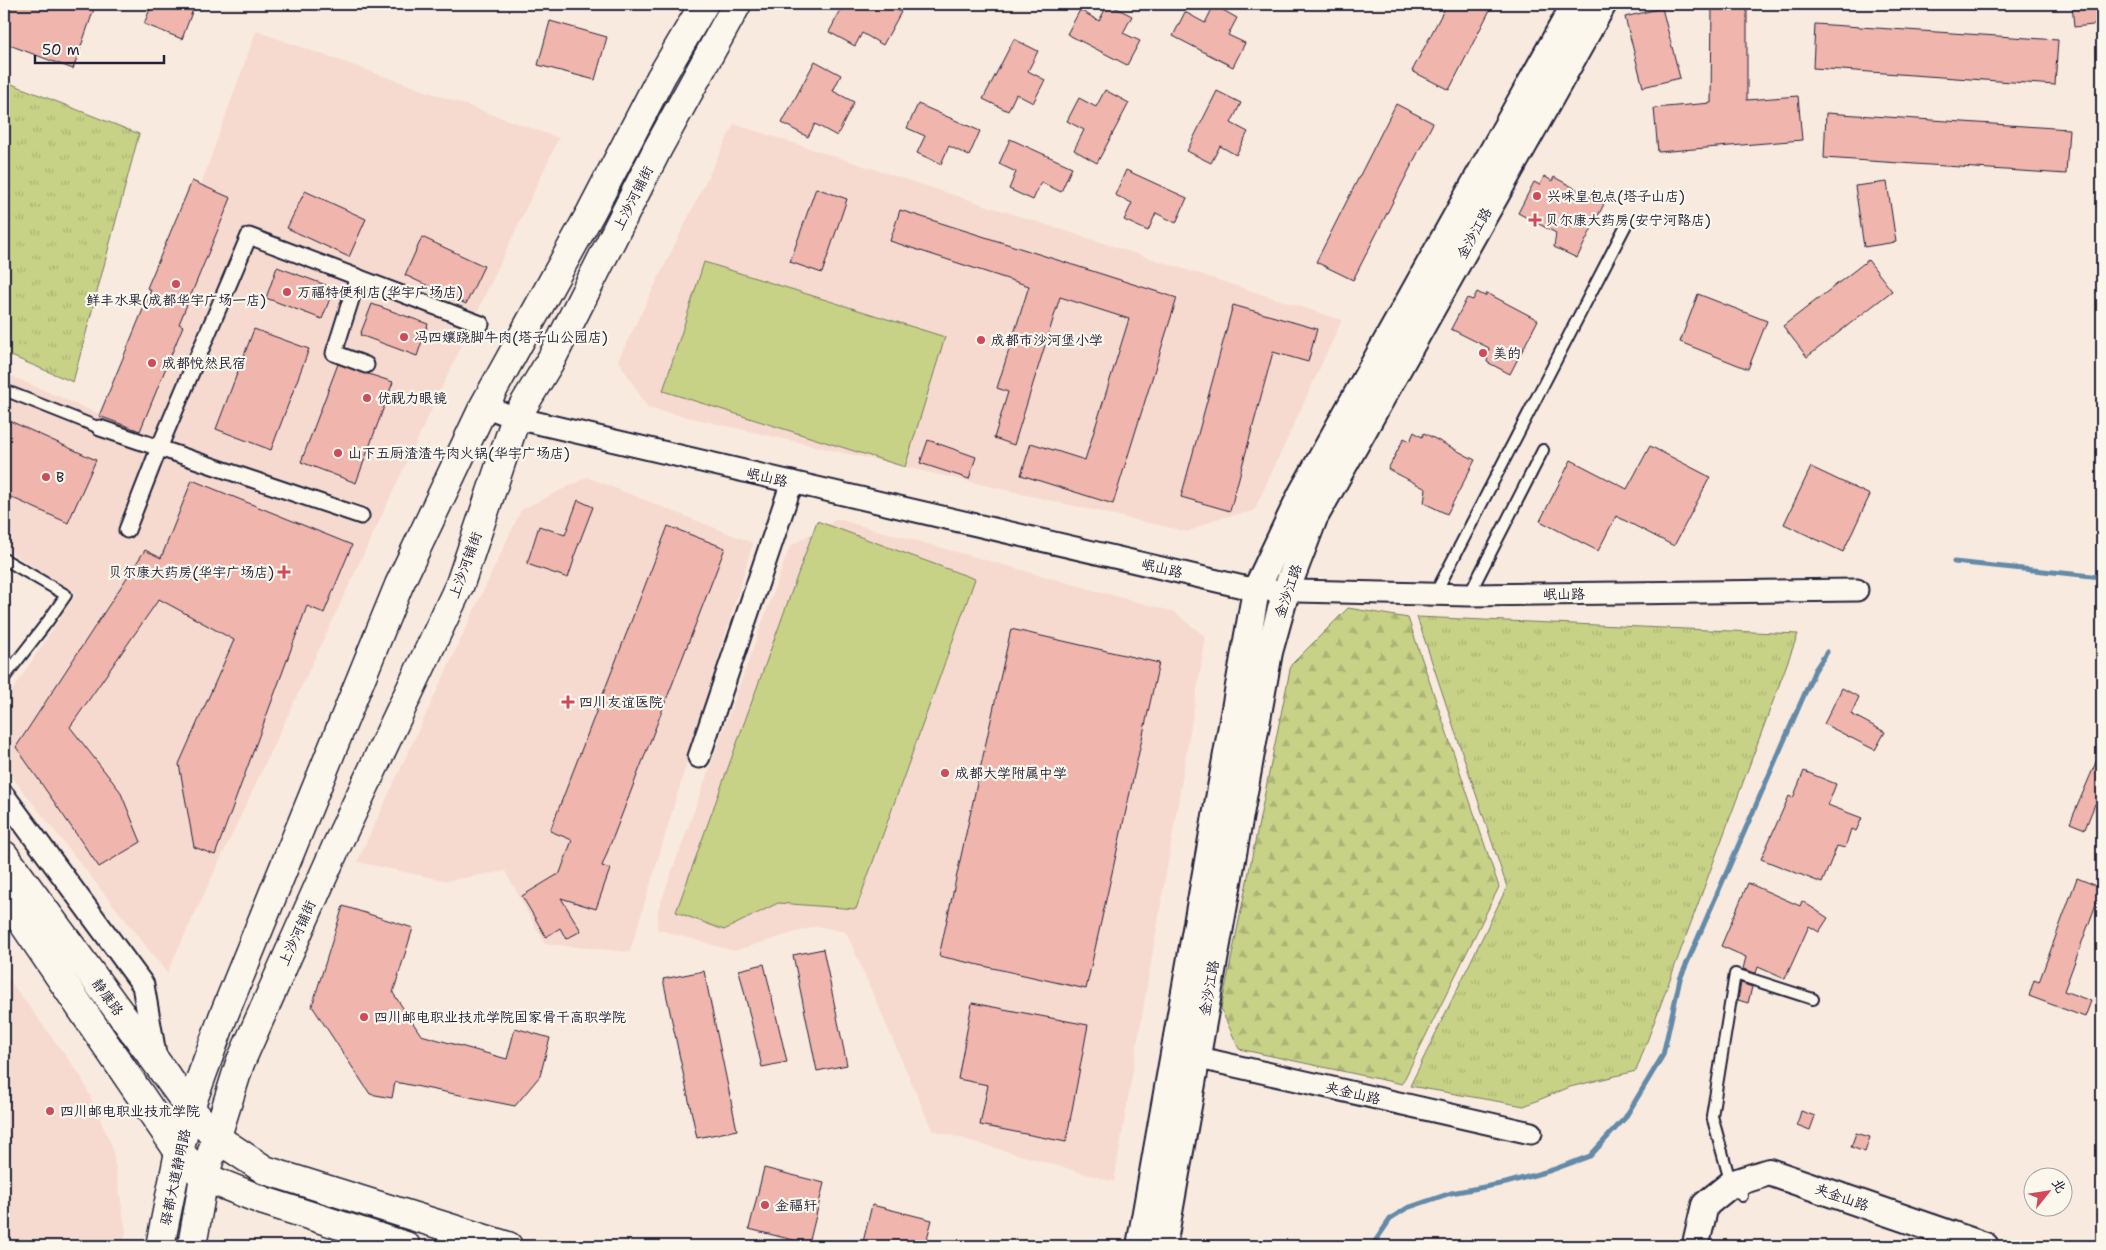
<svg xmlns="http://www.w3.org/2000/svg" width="2106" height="1250" font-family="'Shantell Sans','LXGW WenKai TC',sans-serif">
<defs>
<pattern id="grass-tufts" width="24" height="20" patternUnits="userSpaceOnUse" patternTransform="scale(1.25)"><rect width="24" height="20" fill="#c7d286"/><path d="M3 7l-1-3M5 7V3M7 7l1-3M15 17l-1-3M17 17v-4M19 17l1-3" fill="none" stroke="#abb475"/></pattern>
<pattern id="forest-firs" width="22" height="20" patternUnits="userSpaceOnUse" patternTransform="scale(1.25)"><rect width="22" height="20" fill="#c7d286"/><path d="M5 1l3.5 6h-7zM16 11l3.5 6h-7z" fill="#abb475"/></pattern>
</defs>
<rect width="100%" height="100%" fill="#f9eadf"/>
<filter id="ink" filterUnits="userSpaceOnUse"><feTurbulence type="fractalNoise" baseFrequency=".02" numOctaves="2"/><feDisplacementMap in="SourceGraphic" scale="10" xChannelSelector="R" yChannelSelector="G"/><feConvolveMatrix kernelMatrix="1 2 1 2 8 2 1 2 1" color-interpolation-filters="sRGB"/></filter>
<g filter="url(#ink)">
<g fill="#f6dad0">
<path d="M256,31L559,138L167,973L4,767V703L76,594L4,548V373L116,421Z"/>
<path d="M734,124L1342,320L1254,511L1216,519L1188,532L648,408L618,360Z"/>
<path d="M587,477L753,543L630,952L545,944L505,871L447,881L357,862L521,510Z"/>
<path d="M837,519L1174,612L1206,637L1114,1182L932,1130L846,932L817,926L734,951L657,929L658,910L790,546Z"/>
<path d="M4,973L81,1076L112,1146L126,1232L123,1246H4Z"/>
</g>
<g fill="url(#grass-tufts)" stroke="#747a60">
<path d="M4,81L139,134L73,382L4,353Z"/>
<path d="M1417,617L1798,634L1636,1071L1570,1087L1524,1106L1410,1086L1507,887Z"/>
</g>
<path fill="url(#forest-firs)" stroke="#747a60" d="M1348,608L1408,618L1499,887L1402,1084L1239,1049L1221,1009L1291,665Z"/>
<g fill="#c7d286" stroke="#747a60">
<path d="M704,262L945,337L905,467L663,391Z"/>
<path d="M817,521L975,579L856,909L778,903L724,930L676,912Z"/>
</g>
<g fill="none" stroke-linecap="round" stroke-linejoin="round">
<g stroke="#648aa8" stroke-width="5">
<path d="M1954,562L2102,577"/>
<path d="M1372,1246L1391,1218L1407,1208L1451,1193L1506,1183L1552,1170L1590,1156L1625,1118L1663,1055L1680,979L1815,670L1827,652"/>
</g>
</g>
<g fill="#f0b5ad" stroke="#22223b">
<path d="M4,4H79L94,9L73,69L4,43Z"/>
<path d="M152,4H195L182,39L144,24Z"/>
<path d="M844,4H886L901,12L883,45L862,33L855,46L829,32Z"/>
<path d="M1108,4L1132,16L1123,33L1140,41L1127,65L1067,34L1080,10L1099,21Z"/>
<path d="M1447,4H1493L1449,90L1412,71Z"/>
<path d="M1712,4H1747V100L1798,96L1802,140L1658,152L1654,108L1711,103Z"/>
<path d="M2072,4H2102V24L2074,27Z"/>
<path d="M1214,5L1237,18L1228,35L1245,43L1233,67L1173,36L1185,12L1205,23Z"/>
<path d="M1662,8L1680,78L1643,87L1625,17Z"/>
<path d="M550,21L607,37L595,80L538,65Z"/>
<path d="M1815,24L2058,40L2055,85L1813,68Z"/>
<path d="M1014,39L1038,51L1028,71L1045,80L1033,103L1016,94L1008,111L983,99Z"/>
<path d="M815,61L841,75L833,91L854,102L837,136L815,124L808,137L782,123Z"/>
<path d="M1105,90L1129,103L1097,163L1074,150L1084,130L1067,121L1079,98L1096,107Z"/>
<path d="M1217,91L1241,103L1231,123L1248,132L1236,155L1220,146L1211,163L1187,151Z"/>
<path d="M918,104L980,131L969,156L949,146L941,164L917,153L925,136L907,128Z"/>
<path d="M1396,104L1433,123L1353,280L1316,262Z"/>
<path d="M1826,113L2069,129L2066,174L1824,158Z"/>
<path d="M1010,139L1072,167L1061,192L1041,182L1033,200L1009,189L1016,172L999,164Z"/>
<path d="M1126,170L1187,198L1176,223L1156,213L1148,231L1124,220L1132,203L1115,195Z"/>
<path d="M1544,176L1552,181L1554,177L1604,204L1577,258L1554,247L1556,233L1518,213L1534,182L1540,185Z"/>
<path d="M192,181L231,198L179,324L183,326L140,431L99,416L151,290L147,288Z"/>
<path d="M1887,182L1896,242L1864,247L1855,186Z"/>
<path d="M816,188L847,199L822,273L790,262Z"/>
<path d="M305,191L366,219L349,257L287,228Z"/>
<path d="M900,210L1177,298L1113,504L1021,475L1031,443L1085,460L1129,319L1060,297L1014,445L994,438L1008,392L997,388L1029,286L890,241Z"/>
<path d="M422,237L484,266L466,304L405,275Z"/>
<path d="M1868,260L1892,291L1807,357L1783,326Z"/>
<path d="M277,267L334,288L322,319L266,298Z"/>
<path d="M1477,292L1485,296L1487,293L1538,320L1510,374L1487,362L1489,348L1451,329L1467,298L1473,300Z"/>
<path d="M1698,294L1767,321L1748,369L1680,342Z"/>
<path d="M372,304L428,324L417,356L360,335Z"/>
<path d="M1233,305L1317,329L1308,362L1273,352L1230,511L1181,497Z"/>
<path d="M254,329L309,349L271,450L216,429Z"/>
<path d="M338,364L393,382L356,483L301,462Z"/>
<path d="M10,421L96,460L68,523L4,494V436Z"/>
<path d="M1414,432L1422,437L1424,433L1475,460L1447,514L1424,503L1426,489L1388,469L1404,438L1410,441Z"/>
<path d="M928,440L976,457L969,479L920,463Z"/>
<path d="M1650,446L1710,477L1674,546L1616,516L1598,551L1540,521L1571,460L1627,489Z"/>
<path d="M1811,467L1870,495L1843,552L1784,524Z"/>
<path d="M192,480L352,545L324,613L307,606L215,855L194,847L179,764L234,640L159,599L70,727L120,791L141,842L99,867L16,747L145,550L161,558Z"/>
<path d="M578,500L593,507L573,559L574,560L568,578L527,564L539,526L565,535Z"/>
<path d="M668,526L725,548L602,866L610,869L596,909L561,898L581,931L566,939L560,928L546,937L522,896L560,873L572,840L550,831Z"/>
<path d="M1011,629L1159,663L1086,989L939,956Z"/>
<path d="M1842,688L1859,697L1851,714L1885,732L1875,750L1824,724Z"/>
<path d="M2102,748V808L2095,804L2085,829L2070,823Z"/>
<path d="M1804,771L1836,784L1828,805L1862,818L1856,831L1851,829L1845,848L1837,846L1822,883L1761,859L1789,796L1793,798Z"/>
<path d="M2077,878L2102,888L2064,991L2091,1001L2085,1017L2029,996L2034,980L2039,982Z"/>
<path d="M1748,883L1800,906L1802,901L1828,918L1819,932L1809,926L1785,979L1758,967L1756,973L1743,969L1746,957L1721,946Z"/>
<path d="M343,906L413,928L393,993L421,1035L507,1059L515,1028L550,1038L540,1076L515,1106L395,1082L392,1098L370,1094L312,1006Z"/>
<path d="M823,949L847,1065L817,1071L793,955Z"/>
<path d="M764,964L787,1062L762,1067L739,970Z"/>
<path d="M704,971L737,1130L697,1138L663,979Z"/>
<path d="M1741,983L1752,987L1748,1003L1738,1000Z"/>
<path d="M972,1003L1088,1025L1066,1142L980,1125L988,1085L958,1079Z"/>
<path d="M1801,1111L1815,1116L1810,1130L1797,1125Z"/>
<path d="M1856,1133L1870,1137L1865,1152L1851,1147Z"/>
<path d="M764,1168L824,1183L809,1244L749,1229Z"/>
<path d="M872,1205L932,1220L925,1246H862Z"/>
</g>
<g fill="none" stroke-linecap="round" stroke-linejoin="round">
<g stroke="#22223b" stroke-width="14">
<g id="service">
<path d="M4,390L100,428"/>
<path d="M4,559L66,595L48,621L4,678"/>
<path d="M1435,594L1627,223"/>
<path d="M1469,595L1543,450"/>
<path d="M1742,1196L1731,1184L1712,1116L1735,974L1813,999"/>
</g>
</g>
<g stroke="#22223b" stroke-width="19">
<g id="pedestrian">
<path d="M358,277L334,353L366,365"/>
<path d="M100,428L361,516"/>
<path d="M127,530L159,448L249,236L481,324"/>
</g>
</g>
<g stroke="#22223b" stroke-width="25">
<g id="minor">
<path d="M484,406L516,418L1256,590L1469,595L1857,590"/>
<path d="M699,757L792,482"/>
<path d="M4,796L143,985L156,1060"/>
<path d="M1182,1054L1531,1133"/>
</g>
</g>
<g stroke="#22223b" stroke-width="30">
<g id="tertiary">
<path d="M1140,1246L1256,590L1302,493L1575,4"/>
<path d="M1163,1246L1269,652L1286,591L1314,518L1603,4"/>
<path d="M1697,1246V1239L1705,1205L1731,1184L1769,1172L1985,1246"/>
</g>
</g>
<g stroke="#22223b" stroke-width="31">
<g id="secondary">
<path d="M4,855L190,1108L215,1137L265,1170L508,1246"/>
<path d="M4,895L179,1152L204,1177L264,1201L406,1246"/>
</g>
</g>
<g stroke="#22223b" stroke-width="31">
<g id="primary">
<path d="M160,1246L179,1152L190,1108L223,1017L399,585L484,406L591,212L661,77L704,4"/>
<path d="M192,1246L204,1177L240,1063L337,845L460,584L516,418L552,358L658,148L737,4"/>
</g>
</g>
<use href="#service" stroke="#fbf7ec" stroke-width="10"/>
<use href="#pedestrian" stroke="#fbf7ec" stroke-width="15"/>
<use href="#minor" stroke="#fbf7ec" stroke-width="21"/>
<use href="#tertiary" stroke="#fbf7ec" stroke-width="26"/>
<use href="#secondary" stroke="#fbf7ec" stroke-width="28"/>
<use href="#primary" stroke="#fbf7ec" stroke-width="28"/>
</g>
</g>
<g fill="#d1495b" stroke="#fbf7ec" stroke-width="2">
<circle cx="1537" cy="196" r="5"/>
<path d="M1532.5 212.5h5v5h5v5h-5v5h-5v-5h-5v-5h5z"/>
<circle cx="176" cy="284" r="5"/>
<circle cx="287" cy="292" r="5"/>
<circle cx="404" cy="337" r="5"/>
<circle cx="981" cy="340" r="5"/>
<circle cx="1483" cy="353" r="5"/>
<circle cx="152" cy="363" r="5"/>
<circle cx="367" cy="398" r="5"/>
<circle cx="338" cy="453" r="5"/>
<circle cx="46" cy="477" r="5"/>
<path d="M281.5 564.5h5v5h5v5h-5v5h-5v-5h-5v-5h5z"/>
<path d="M565.5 694.5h5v5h5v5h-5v5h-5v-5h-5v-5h5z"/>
<circle cx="945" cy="773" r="5"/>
<circle cx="364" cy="1017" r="5"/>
<circle cx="50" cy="1111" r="5"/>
<circle cx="765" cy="1205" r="5"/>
</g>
<g text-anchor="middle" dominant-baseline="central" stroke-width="4.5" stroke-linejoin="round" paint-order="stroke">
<g font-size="14" fill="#22223b" stroke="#fbf7ec" text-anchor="start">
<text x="1547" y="196">兴味皇包点(塔子山店)</text>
<text x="1545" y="220">贝尔康大药房(安宁河路店)</text>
<text x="297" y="292">万福特便利店(华宇广场店)</text>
<text x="176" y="300" text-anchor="middle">鲜丰水果(成都华宇广场一店)</text>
<text x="414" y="337">冯四孃跷脚牛肉(塔子山公园店)</text>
<text x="991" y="340">成都市沙河堡小学</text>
<text x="1493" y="353">美的</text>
<text x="162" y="363">成都悦然民宿</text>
<text x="377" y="398">优视力眼镜</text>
<text x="348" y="453">山下五厨渣渣牛肉火锅(华宇广场店)</text>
<text x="56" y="477">B</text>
<text x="274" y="572" text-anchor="end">贝尔康大药房(华宇广场店)</text>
<text x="579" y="702">四川友谊医院</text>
<text x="955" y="773">成都大学附属中学</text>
<text x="374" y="1017">四川邮电职业技术学院国家骨干高职学院</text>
<text x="60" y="1111">四川邮电职业技术学院</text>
<text x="775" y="1205">金福轩</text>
</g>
<g font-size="14" fill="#22223b" stroke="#fbf7ec">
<text transform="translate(633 198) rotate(-63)">上沙河铺街</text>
<text transform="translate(1474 233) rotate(-61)">金沙江路</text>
<text transform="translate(767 477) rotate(13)">岷山路</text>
<text transform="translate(465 565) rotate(-70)">上沙河铺街</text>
<text transform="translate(1162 568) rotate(13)">岷山路</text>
<text transform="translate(1288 591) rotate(-71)">金沙江路</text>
<text transform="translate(1564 594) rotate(-1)">岷山路</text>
<text transform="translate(297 933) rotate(-66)">上沙河铺街</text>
<text transform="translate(1209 988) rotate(-80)">金沙江路</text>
<text transform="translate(108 997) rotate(54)">静康路</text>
<text transform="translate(1353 1093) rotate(13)">夹金山路</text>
<text transform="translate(175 1177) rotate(-78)">驿都大道静明路</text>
<text transform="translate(1842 1197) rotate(19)">夹金山路</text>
</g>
</g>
<rect width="2106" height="1250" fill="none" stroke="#fbf7ec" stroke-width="20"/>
<rect x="10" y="10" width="2086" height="1230" fill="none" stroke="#22223b" stroke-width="2" filter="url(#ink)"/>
<g transform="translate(2048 1192) rotate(60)"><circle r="24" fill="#fbf7ec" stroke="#a4a2a5"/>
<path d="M0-4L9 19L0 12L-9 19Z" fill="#d1495b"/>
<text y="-8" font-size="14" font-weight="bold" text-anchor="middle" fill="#22223b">北</text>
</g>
<path d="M35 55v8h129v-8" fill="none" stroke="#22223b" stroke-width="2.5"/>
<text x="42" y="55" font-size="15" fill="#22223b" stroke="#fbf7ec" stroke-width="4" paint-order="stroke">50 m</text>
</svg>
